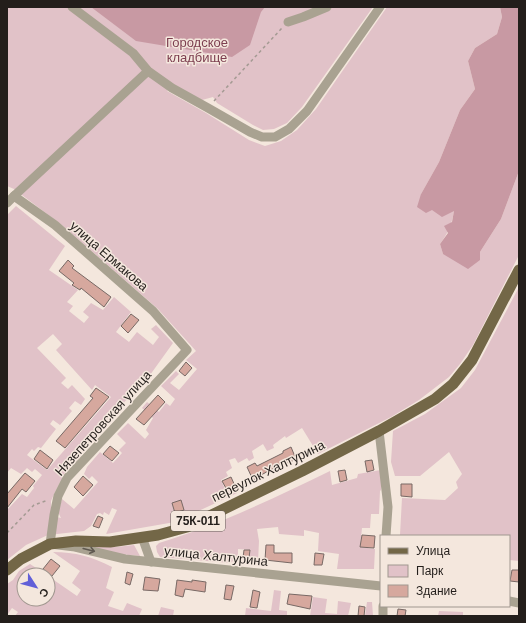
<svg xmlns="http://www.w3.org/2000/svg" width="526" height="623" font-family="Helvetica,sans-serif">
<rect width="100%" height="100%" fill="#f4e7dd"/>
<g fill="#e1c2c8" fill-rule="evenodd">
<path d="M7,7H373L302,107L287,123L274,129L263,130L253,125L217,103L213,97L202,100L173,85L167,91L206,113L249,140L265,146L281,141L297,130L316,109L387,7H500L502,17L497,34L475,48L468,61L475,89L460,110L439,162L421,194L432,210L454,211C452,224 448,233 440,244L443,254L480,252L501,219L519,171V255L473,345L460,364L449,377L419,400L391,417L318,454L302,428L286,438L285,436L273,445L274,448L267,451L263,444L252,451L254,458L249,461L247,458L238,463L235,458L229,460L232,468L226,472L228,476L221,480L226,491L235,488L237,493L175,522L106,534L117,510L112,508L109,515L104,512L103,515L100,513L97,514L91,526L84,531L48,535L26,545L7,560V510L22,494L27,497L34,488L33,486L42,475L35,469L32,472L27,468L21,474L11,468L7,473V215L16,206L65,246L49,270L78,290L67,302L73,306L69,311L84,323L89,317L83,312L91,303L103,310L114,297L131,312L116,332L129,342L137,332L153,345L159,337L151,329L156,325L173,343L145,382L110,416L76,461L64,474L55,492L51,501V516L61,518L58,512L62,499L74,509L98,482L92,476L89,479L84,474L87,467L100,452L113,463L122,453L119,450L126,443L117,434L128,423L145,439L149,434L146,430L153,418L142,408L147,402L159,412L166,403L170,406L175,399L161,386L176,371L179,374L170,383L179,390L197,369L186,360L196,351L158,309L63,226L14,189L7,186ZM53,334L62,344L56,350L92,390L95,385L111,397L47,470L27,455L32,449L34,451L38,447L41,448L56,429L50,424L53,420L60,425L72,411L69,408L75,401L81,405L85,399L72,385L68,389L61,383L66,378L37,348Z"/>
<path d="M519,287V561L509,560V536L400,535L402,498L445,500L458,488L456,482L462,474L449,452L420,476H395L391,462L393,431L425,414L461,388L475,370Z"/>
<path d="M381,470V490L380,491L379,514H371L370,528H362L360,547L375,549L374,569H337L339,554L318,551L319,533L304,530V536L279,534L278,527L257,529L259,541L258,562H249L250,550L238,549V558L230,563L160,557L157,552L156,546L159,543C219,525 274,498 330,471L332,485L357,478L358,474Z"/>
<path d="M134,545L140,556L118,554L90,547H116Z"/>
<path d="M53,552C75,552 93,557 112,567L106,588L114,592L108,606L123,611L127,603L142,609L139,616H15L18,612L12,608L7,615V584L13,580L19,571L30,564L47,575H24V599H48V576L77,596L81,590L72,583L80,571Z"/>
<path d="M274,590L281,591L279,610L287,611V616H245L246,608L271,611Z"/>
<path d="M313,597L327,599L325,613L337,614L338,601L351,603L348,616H310Z"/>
<path d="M367,602H372L373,616H365Z"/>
<path d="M161,607L174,610L173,616H158Z"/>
<path d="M439,611L463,612V616H438Z"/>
</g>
<g fill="#c899a3">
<path d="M91,7H265L261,12L250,45L232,57L136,41Z"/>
<path d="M500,7H519V171L501,219L480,252V260L468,269L443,254L440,244L448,233L444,226L452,222L454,211L442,217L432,210L426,213L417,207L421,194L439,162L460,110L475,89L468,61L475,48L497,34L502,17Z"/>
</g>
<g fill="#d6a89e" stroke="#786965">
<path d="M68,260L74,266L72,268L111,297L104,307L81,288L80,290L72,285L74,283L59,271Z"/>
<path d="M131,314L139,320L128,333L121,326Z"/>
<path d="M186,362L192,368L185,376L179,371Z"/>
<path d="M96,388L109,397L65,448L56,441L93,398L90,396Z"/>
<path d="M158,395L165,402L144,425L136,419Z"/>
<path d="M110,446L119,453L112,461L103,454Z"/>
<path d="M291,447L296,459L288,463L287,461L261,475V476L253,480L247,467L255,463L257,466L283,453V451Z"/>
<path d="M40,450L53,460L47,469L34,459Z"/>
<path d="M372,460L374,470L367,472L365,461Z"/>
<path d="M345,470L347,480L340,482L338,471Z"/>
<path d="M25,473L35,481L26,492L22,489L7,508V494Z"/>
<path d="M83,476L93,485L83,496L74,487Z"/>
<path d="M231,477L235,486L227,490L222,481Z"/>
<path d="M401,484H412V497L401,496Z"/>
<path d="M181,500L184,510L175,513L172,503Z"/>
<path d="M98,516L103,518L99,528L93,526Z"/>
<path d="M362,535L375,536L374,548L360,547Z"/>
<path d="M266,545H274V553H292V563L265,560Z"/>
<path d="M244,550H250L249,558H243Z"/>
<path d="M315,553L324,554L322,565H314Z"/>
<path d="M51,559L60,566L52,576L43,569Z"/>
<path d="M512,570H519V582L510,581Z"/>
<path d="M127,572L133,574L130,585L125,583Z"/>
<path d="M145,577L160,579L158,591L143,590Z"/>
<path d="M177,580L192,582V580L206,582L205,592L185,589L183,597L175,595Z"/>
<path d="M226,585L234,586L231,600L224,599Z"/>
<path d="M253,590L260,592L257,608L250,607Z"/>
<path d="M289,594L312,596L310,609L287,604Z"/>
<path d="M359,606L365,607L364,616H358Z"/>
<path d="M398,609L406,610L405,616H397Z"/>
</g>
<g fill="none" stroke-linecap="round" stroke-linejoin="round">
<g stroke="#a49a93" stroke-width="1.5" stroke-dasharray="3 3" stroke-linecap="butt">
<path d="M214,101L282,28"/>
<path d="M7,533L34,505L48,500"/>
</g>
<g stroke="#a9a291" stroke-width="9">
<path d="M72,7L133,53L148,71L172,88L208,108L250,132L262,137H275L289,129L307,111L380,7"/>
<path d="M288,22L303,17L327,7"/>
<path d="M14,196L148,71"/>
<path d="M7,203L14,196L55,225L153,311L187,350L67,478L58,496L54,515L50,544L75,547L125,559L381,586"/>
<path d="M379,431L388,507L386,536"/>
<path d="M142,537L151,562"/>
<path d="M509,601L519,603"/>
<path d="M383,606V616"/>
</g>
<path stroke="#736747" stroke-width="11" d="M7,570L21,559L50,544L76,541L110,542L158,535L187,527L302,471L379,431L435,399L453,384L472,360L519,270"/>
</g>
<defs><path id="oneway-shaft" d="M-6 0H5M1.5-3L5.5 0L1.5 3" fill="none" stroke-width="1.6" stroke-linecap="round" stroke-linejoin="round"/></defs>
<use stroke="#5f5950" href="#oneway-shaft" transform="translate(89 550) rotate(14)"/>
<g text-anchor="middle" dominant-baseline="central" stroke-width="3" stroke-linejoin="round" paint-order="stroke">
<rect fill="#f4e7dd" stroke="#625a55" stroke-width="1" x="171" y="511" width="54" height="20" rx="3"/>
<g font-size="12" font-weight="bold" fill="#231e1b">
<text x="198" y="521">75К-011</text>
</g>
<g font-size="13" fill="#7d3f50" stroke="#f4e7dd">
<text x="197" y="42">Городское<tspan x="197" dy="15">кладбище</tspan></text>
</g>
<g font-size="13" fill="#231e1b" stroke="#f4e7dd">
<text transform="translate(109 256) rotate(41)">улица Ермакова</text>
<text transform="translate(103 423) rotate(-48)">Нязепетровская улица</text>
<text transform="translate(268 471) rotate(-26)">переулок Халтурина</text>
<text transform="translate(216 556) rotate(6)">улица Халтурина</text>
</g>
</g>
<rect width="526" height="623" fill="none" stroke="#231e1b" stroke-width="16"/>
<rect x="380" y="535" width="130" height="72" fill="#f4e7dd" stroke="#a0978f"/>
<rect x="388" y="548" width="20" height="6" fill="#736747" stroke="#a0978f"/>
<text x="416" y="555" font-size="12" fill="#231e1b">Улица</text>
<rect x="388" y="565" width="20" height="12" fill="#e1c2c8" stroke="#a0978f"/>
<text x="416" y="575" font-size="12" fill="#231e1b">Парк</text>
<rect x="388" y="585" width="20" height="12" fill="#d6a89e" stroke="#a0978f"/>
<text x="416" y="595" font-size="12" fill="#231e1b">Здание</text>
<g transform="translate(36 587) rotate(126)"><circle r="19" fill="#f4e7dd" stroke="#a0978f"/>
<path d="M0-3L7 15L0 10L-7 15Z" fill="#615fd8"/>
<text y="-6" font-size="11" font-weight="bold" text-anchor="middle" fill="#231e1b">С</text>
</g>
</svg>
